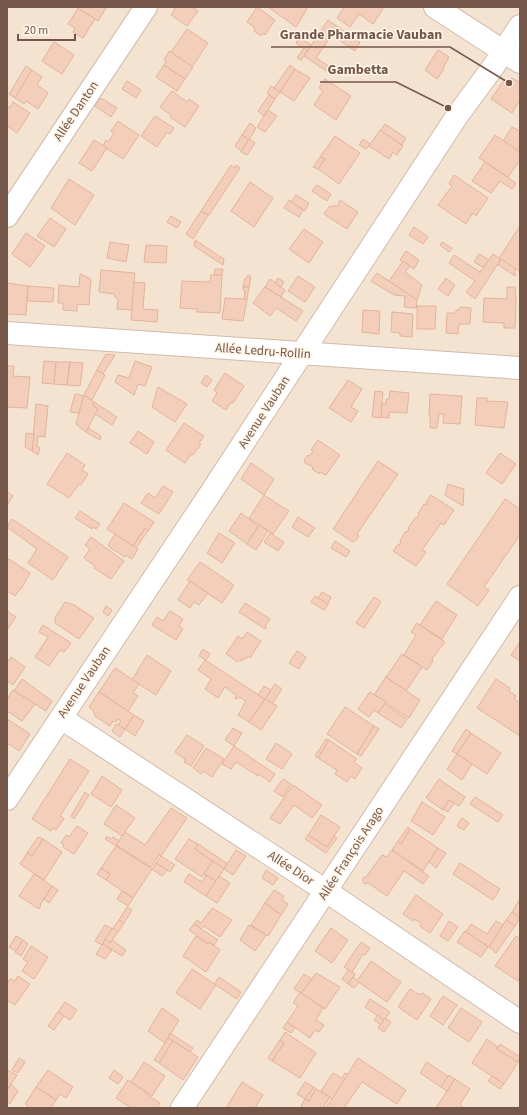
<svg xmlns="http://www.w3.org/2000/svg" width="527" height="1115" font-family="'Source Sans 3',sans-serif">
<rect width="100%" height="100%" fill="#fcf2e3"/>
<rect fill="#f4e3d1" x="7" y="7" width="513" height="1101"/>
<g fill="#f2cebb" stroke="#e4b49b">
<path d="M83,7H107L98,21L81,10Z"/>
<path d="M176,7H192L198,11L187,26L171,15Z"/>
<path d="M257,7L275,20L265,35L263,33L261,36L254,31L255,28L247,22Z"/>
<path d="M268,7H305L307,9L296,27Z"/>
<path d="M344,7H381L383,9L373,24L359,14L350,27L337,18Z"/>
<path d="M78,8L95,19L83,38L73,32L75,28L68,24Z"/>
<path d="M328,20L360,42L355,51L332,35L316,58L333,69L331,74L304,56Z"/>
<path d="M187,29L208,43L192,67L171,52Z"/>
<path d="M300,37L311,45L307,51L296,43Z"/>
<path d="M54,42L74,55L62,74L42,61Z"/>
<path d="M304,48L307,51L301,60L297,58Z"/>
<path d="M438,50L449,57L443,68L444,69L437,79L425,70Z"/>
<path d="M169,51L193,67L185,79L164,65L166,62L164,60Z"/>
<path d="M164,65L185,79L177,91L156,77Z"/>
<path d="M290,65L295,69L280,92L274,88Z"/>
<path d="M26,66L32,70L15,98L9,94Z"/>
<path d="M295,69L310,78L294,101L280,92Z"/>
<path d="M32,70L42,77L37,85L48,93L38,109L26,101L24,104L15,98Z"/>
<path d="M512,78L520,83V100L512,113L491,99L504,80Z"/>
<path d="M325,79L351,96L336,120L314,105L323,91L319,88Z"/>
<path d="M127,81L141,90L136,98L122,89Z"/>
<path d="M271,86L280,92L275,99L267,93Z"/>
<path d="M172,91L187,102L189,99L199,106L185,127L170,117L171,115L160,107Z"/>
<path d="M269,95L275,99L264,116L258,111Z"/>
<path d="M101,98L117,108L111,117L95,106Z"/>
<path d="M13,102L30,113L17,133L7,126V106L10,108Z"/>
<path d="M268,110L277,116L265,132L257,127Z"/>
<path d="M155,116L174,128L170,134L167,132L157,147L141,136Z"/>
<path d="M118,121L139,135L123,159L103,146L106,140L108,142L114,133L111,131Z"/>
<path d="M250,123L256,128L249,140L242,135Z"/>
<path d="M385,124L406,138L402,145L380,131Z"/>
<path d="M512,127L520,131V146L517,150L503,141Z"/>
<path d="M380,130L403,146L397,155L393,152L389,159L369,146Z"/>
<path d="M242,135L249,140L241,151L235,146Z"/>
<path d="M495,135L520,152V160L508,177L479,158Z"/>
<path d="M335,136L360,153L339,184L318,169L325,159L320,157Z"/>
<path d="M249,139L255,143L247,155L241,152Z"/>
<path d="M363,139L370,144L366,149L359,145Z"/>
<path d="M94,140L107,148L92,171L79,163Z"/>
<path d="M320,157L325,159L318,169L313,167Z"/>
<path d="M485,162L516,183L512,189L500,181L491,193L472,181Z"/>
<path d="M231,165L235,168L236,165L240,168L209,215L201,211Z"/>
<path d="M454,175L488,198L476,216L473,213L466,224L438,205L452,186L449,184Z"/>
<path d="M69,179L94,195L75,225L51,208Z"/>
<path d="M250,182L273,198L254,227L231,211Z"/>
<path d="M317,185L331,194L327,201L312,191Z"/>
<path d="M296,195L309,203L305,211L291,202Z"/>
<path d="M289,200L303,210L299,217L284,208Z"/>
<path d="M340,200L358,212L347,229L324,214L330,206L332,207L334,205L337,207Z"/>
<path d="M201,211L208,215L193,239L186,234Z"/>
<path d="M171,216L181,222L177,228L167,222Z"/>
<path d="M50,218L66,229L54,247L37,236Z"/>
<path d="M520,226V272L499,258Z"/>
<path d="M414,227L428,237L423,244L409,235Z"/>
<path d="M304,229L323,242L309,263L289,249Z"/>
<path d="M26,233L45,246L30,267L12,254Z"/>
<path d="M195,240L224,259L223,265L194,246Z"/>
<path d="M110,242L129,245L126,262L107,258Z"/>
<path d="M442,242L452,248L449,252L440,245Z"/>
<path d="M146,245L167,246L166,263L144,262Z"/>
<path d="M406,251L419,260L414,269L400,260Z"/>
<path d="M479,254L489,260L484,268L474,262Z"/>
<path d="M493,254L501,259L475,299L466,292L475,281L449,263L454,255L480,272Z"/>
<path d="M501,259L516,269L514,272L516,274L515,276L498,265Z"/>
<path d="M403,261L410,266L405,272L422,285L417,300L389,281Z"/>
<path d="M215,269H223L222,275H214Z"/>
<path d="M101,270L135,273L132,310L117,309L118,299L115,297L114,294L99,292Z"/>
<path d="M377,273L417,300L416,308L404,307L405,296L394,295L371,281Z"/>
<path d="M80,274L91,279L89,305L77,304V311L63,310V303H58L59,285L79,287Z"/>
<path d="M211,275H222L220,313L197,312V309L180,308L182,281L210,282Z"/>
<path d="M248,275L251,277L249,287H243L245,278L246,279Z"/>
<path d="M298,276L315,287L305,302L288,291Z"/>
<path d="M278,278L284,282L281,287L275,283Z"/>
<path d="M446,278L455,285L448,296L438,289Z"/>
<path d="M270,279L285,290L281,297L265,287Z"/>
<path d="M134,282L145,283L143,309L158,310L157,322L131,320Z"/>
<path d="M7,283L28,286L26,315L7,314Z"/>
<path d="M28,286L54,288L53,302L27,301Z"/>
<path d="M243,287H249L247,299H244L245,291L243,290Z"/>
<path d="M265,287L303,311L296,321L276,308L270,316L253,303Z"/>
<path d="M507,287H515L516,300L515,328H504V323L483,322L484,298L507,299Z"/>
<path d="M225,298L247,299L243,321L222,319Z"/>
<path d="M417,306H436L435,329H417Z"/>
<path d="M460,307L471,308L470,324H459L458,334L446,333L447,313H456V310H459Z"/>
<path d="M363,310L380,311L379,334L362,332Z"/>
<path d="M392,312L413,314L412,337L400,336V333L391,332Z"/>
<path d="M106,354L115,355L103,374L97,370Z"/>
<path d="M44,361L56,362L54,384L42,383Z"/>
<path d="M135,361L152,367L145,386L138,384L134,395L115,382L118,375L129,378Z"/>
<path d="M56,362H70L67,385L54,384Z"/>
<path d="M70,362L83,363L80,386L67,385Z"/>
<path d="M7,366H14L13,376L30,377L27,408L7,407Z"/>
<path d="M97,370L105,375L92,400L84,395Z"/>
<path d="M225,373L244,386L233,403L231,402L226,410L212,401L217,393L214,390Z"/>
<path d="M206,375L212,380L207,387L201,383Z"/>
<path d="M348,380L362,389L351,407L358,411L351,422L329,408Z"/>
<path d="M158,387L187,404L175,422L152,407Z"/>
<path d="M375,391L383,392L381,418L372,417Z"/>
<path d="M390,391L409,393L407,413L389,412V418L381,417L382,404H386V399H389Z"/>
<path d="M75,394L84,396L79,413L70,412Z"/>
<path d="M430,394L462,396L460,424L443,423L444,414H439L437,428H430V416H429Z"/>
<path d="M84,395L94,402L93,405L98,409L86,432L76,424Z"/>
<path d="M477,398H487V401L508,402L504,428L475,425Z"/>
<path d="M94,402L117,417L112,425L95,414L98,409L93,405Z"/>
<path d="M36,404L48,406L45,437L38,436L37,446L40,448L38,455L32,451Z"/>
<path d="M184,423L204,436L199,443L201,444L193,455L191,454L185,463L166,450Z"/>
<path d="M88,428L101,436L100,440L86,432Z"/>
<path d="M138,431L154,442L147,454L130,443Z"/>
<path d="M26,433L34,434L32,451L25,447Z"/>
<path d="M318,440L340,455L326,475L320,472L319,474L312,469L313,467L305,463L304,460L308,455L310,456L313,451L311,450Z"/>
<path d="M67,453L85,465L82,470L88,474L81,485L79,484L69,498L47,484Z"/>
<path d="M500,453L516,464L502,484L486,473Z"/>
<path d="M378,461L398,474L357,534L359,537L353,542L333,529Z"/>
<path d="M251,463L274,479L264,495L241,479Z"/>
<path d="M448,484L464,489L463,506L445,495Z"/>
<path d="M163,486L173,492L159,514L141,503L148,493L155,498Z"/>
<path d="M7,491L13,496L7,505Z"/>
<path d="M264,495L289,511L273,534L249,518Z"/>
<path d="M431,495L454,510L444,525L441,523L422,550L426,552L416,566L393,551L398,544L399,545L401,542L400,541L406,531L407,532L409,529L408,528L416,517L417,518L419,515L418,514L424,504L426,505L427,503L426,502Z"/>
<path d="M505,499L520,509V535L484,587L489,590L478,606L447,584Z"/>
<path d="M124,503L154,522L148,531L145,528L133,546L107,529Z"/>
<path d="M80,511L100,524L96,529L93,527L92,529L75,518Z"/>
<path d="M241,513L258,526L247,544L229,531Z"/>
<path d="M298,517L315,528L308,537L292,527Z"/>
<path d="M12,519L68,557L53,580L28,563L37,549L7,527Z"/>
<path d="M259,525L268,531L256,550L247,544Z"/>
<path d="M145,528L148,531L136,548L133,546Z"/>
<path d="M219,533L235,543L222,563L207,553Z"/>
<path d="M270,533L284,542L278,551L264,542Z"/>
<path d="M115,534L138,549L132,559L126,555L125,557L109,547L110,546L108,545Z"/>
<path d="M91,537L124,561L111,579L94,568L95,566L84,558L90,549L85,545Z"/>
<path d="M335,541L350,551L346,557L331,548Z"/>
<path d="M9,559L30,573L21,589H20L15,596L7,591V562Z"/>
<path d="M200,562L234,585L222,603L187,580Z"/>
<path d="M190,581L208,593L199,605L194,602L190,608L178,600Z"/>
<path d="M322,592L331,597L328,604L318,598Z"/>
<path d="M315,596L328,604L324,610L311,602Z"/>
<path d="M374,597L381,602L364,628L356,623Z"/>
<path d="M436,601L457,615L442,639L420,625Z"/>
<path d="M65,602L74,605L94,618L79,639L55,623V618Z"/>
<path d="M245,603L270,619L265,626L267,627L265,629L239,612Z"/>
<path d="M106,606L112,610L108,616L103,612Z"/>
<path d="M7,611L16,617L7,630Z"/>
<path d="M170,611L183,619L179,626L183,629L176,640L152,625L157,617L163,621Z"/>
<path d="M417,623L445,642L432,659L433,661L427,670L404,655L416,635L411,632Z"/>
<path d="M43,625L71,643L64,652L60,650L49,666L35,657L48,637L39,632Z"/>
<path d="M247,632L261,641L250,658L248,656L246,659L244,658L242,661L240,660L238,662L226,654L238,636L242,639Z"/>
<path d="M520,642V661L511,655Z"/>
<path d="M203,649L210,654L206,660L199,656Z"/>
<path d="M297,651L306,657L299,669L289,663Z"/>
<path d="M402,654L422,667L406,691L386,677Z"/>
<path d="M147,655L171,671L156,695L132,680Z"/>
<path d="M11,657L25,667L13,685L7,681V660L9,661Z"/>
<path d="M205,660L265,699L249,722L238,715L246,701L239,697L237,699L235,698L236,695L225,687L218,698L205,689L211,679L198,670Z"/>
<path d="M115,668L139,684L133,693L138,696L128,711L99,692Z"/>
<path d="M386,677L420,700L409,718L374,695Z"/>
<path d="M22,679L52,701L46,711L14,691Z"/>
<path d="M496,679L510,688L509,691L516,696L514,699L520,703V736L477,708Z"/>
<path d="M275,684L282,689L272,704L265,699Z"/>
<path d="M264,686L271,690L265,699L258,695Z"/>
<path d="M13,690L35,704L22,721L7,711V699Z"/>
<path d="M99,692L134,715L125,729L118,725L121,721L118,719L116,722L113,721L110,726L95,716L93,710L89,707Z"/>
<path d="M370,692L386,702L378,713L374,710L369,717L358,709Z"/>
<path d="M265,699L277,706L261,730L249,722Z"/>
<path d="M385,704L407,719L401,728L378,713Z"/>
<path d="M345,707L374,726L357,754L327,734Z"/>
<path d="M134,715L144,721L135,736L125,729Z"/>
<path d="M7,719L30,734L19,751L9,744L7,746Z"/>
<path d="M116,724L125,729L120,737L112,731Z"/>
<path d="M374,726L379,729L361,756L357,754Z"/>
<path d="M233,728L242,733L234,746L225,740Z"/>
<path d="M466,729L471,733L457,754L452,751Z"/>
<path d="M471,733L501,753L487,774L457,754Z"/>
<path d="M187,735L204,746L191,766L184,762L185,759L175,752Z"/>
<path d="M326,739L329,740L318,758L315,756Z"/>
<path d="M329,740L357,759L354,762L362,768L355,779L351,776L347,782L335,774L337,770L318,758Z"/>
<path d="M276,743L292,754L282,769L266,759Z"/>
<path d="M234,746L275,774L270,782L259,774L258,776L236,762L231,769L222,764Z"/>
<path d="M206,748L224,759L212,777L203,771L201,774L193,768Z"/>
<path d="M457,754L472,764L462,780L447,769Z"/>
<path d="M70,759L89,771L60,816L64,819L56,830L53,828L51,831L32,819Z"/>
<path d="M102,776L122,790L111,807L91,794Z"/>
<path d="M283,779L291,784L283,797L274,791Z"/>
<path d="M439,779L465,797L459,806L449,800L443,810L426,798Z"/>
<path d="M293,785L322,805L312,818L294,805L280,824L270,818Z"/>
<path d="M85,792L89,795L74,819L71,816Z"/>
<path d="M475,797L503,815L498,822L470,804Z"/>
<path d="M449,800L454,803L448,812L443,809Z"/>
<path d="M422,802L445,817L433,835L411,821Z"/>
<path d="M116,805L135,818L122,836L104,824Z"/>
<path d="M171,808L187,818L161,856L159,855L151,867L116,845L125,832L145,845Z"/>
<path d="M321,815L340,827L327,847L308,835Z"/>
<path d="M462,818L469,823L464,830L457,826Z"/>
<path d="M77,826L88,833L74,854L63,847L64,845L61,843L66,835L69,837Z"/>
<path d="M408,827L410,829L401,844L398,841Z"/>
<path d="M410,829L438,848L423,871L392,850L398,841L401,844Z"/>
<path d="M308,835L327,847L334,836L337,838L326,853L305,839Z"/>
<path d="M107,836L111,839L113,837L119,841L116,846L105,839Z"/>
<path d="M38,837L43,839L32,856L27,853Z"/>
<path d="M43,839L62,852L44,880L20,864L27,853L32,856Z"/>
<path d="M189,839L198,844L195,849L213,861L202,877L175,859Z"/>
<path d="M198,844L228,864L224,869L195,849Z"/>
<path d="M116,846L152,869L133,898L106,880L110,874L101,868Z"/>
<path d="M438,848L446,853L436,868L429,862Z"/>
<path d="M236,850L246,856L233,875L224,869Z"/>
<path d="M392,850L429,876L423,884L404,871L387,896L368,883L365,884L363,882V878L366,877L382,855L387,857Z"/>
<path d="M161,856L175,865L170,872L156,863Z"/>
<path d="M213,861L224,869L216,881L204,874Z"/>
<path d="M156,863L167,870L162,876L152,869Z"/>
<path d="M460,863L500,889L493,900L453,874Z"/>
<path d="M101,868L110,874L106,880L97,874Z"/>
<path d="M266,870L278,878L273,885L262,878Z"/>
<path d="M34,874L52,886L40,905H41L39,909L19,896Z"/>
<path d="M189,874L202,882L206,875L216,881L206,896L184,882Z"/>
<path d="M219,876L230,883L217,903L206,896Z"/>
<path d="M52,886L58,890L49,903L44,899Z"/>
<path d="M274,890L284,896L282,900L288,904L281,915L265,903Z"/>
<path d="M122,891L133,898L128,906L117,899Z"/>
<path d="M416,895L443,914L430,933L420,926L421,923L414,919L413,921L403,914Z"/>
<path d="M520,899V916L519,917L512,912Z"/>
<path d="M265,903L281,915L268,936L251,925Z"/>
<path d="M127,907L132,910L124,923L119,920Z"/>
<path d="M212,908L232,920L220,937L204,926L201,929L194,924L197,920L201,923Z"/>
<path d="M512,912L520,918L515,926L506,920Z"/>
<path d="M119,920L124,923L118,932L113,928Z"/>
<path d="M506,920L515,926L496,953L489,947Z"/>
<path d="M449,921L458,927L448,941L440,936Z"/>
<path d="M496,921L503,925L489,947L466,932L471,924L487,934Z"/>
<path d="M194,924L218,940L214,945L209,942L208,944L189,930Z"/>
<path d="M105,925L113,929L102,945L95,941Z"/>
<path d="M249,925L266,935L255,951L240,940Z"/>
<path d="M113,928L118,932L110,943L105,939Z"/>
<path d="M331,928L348,940L332,963L315,951Z"/>
<path d="M465,931L488,947L481,957L457,942Z"/>
<path d="M16,936L23,940L16,951L9,947Z"/>
<path d="M196,936L208,944L209,942L220,950L206,972L183,956Z"/>
<path d="M516,936L520,939V977L518,981L495,966Z"/>
<path d="M105,939L110,943L112,940L126,950L122,956L103,944Z"/>
<path d="M23,940L28,944L21,956L15,952Z"/>
<path d="M361,942L370,948L365,955L363,954L352,972L344,967Z"/>
<path d="M103,944L112,950L105,959L96,954Z"/>
<path d="M31,946L48,957L34,979L22,971L28,962L23,959Z"/>
<path d="M371,961L401,982L387,1002L357,981Z"/>
<path d="M192,969L216,985L200,1009L176,993Z"/>
<path d="M348,970L355,974L348,984L342,979Z"/>
<path d="M316,973L340,987L325,1009L301,993Z"/>
<path d="M304,974L312,979L301,993L294,989Z"/>
<path d="M18,976L30,984L15,1005L7,1000V984L10,979L15,981Z"/>
<path d="M219,977L241,992L237,999L214,984Z"/>
<path d="M353,977L359,982L354,988L348,984Z"/>
<path d="M410,989L420,995L422,993L431,999L417,1020L398,1007Z"/>
<path d="M300,992L323,1008L316,1020L324,1025L319,1032L315,1030L310,1038L287,1022L298,1006L293,1003Z"/>
<path d="M443,996L457,1005L443,1025L430,1016Z"/>
<path d="M370,999L390,1012L384,1020L365,1007Z"/>
<path d="M65,1002L77,1010L70,1020L58,1012Z"/>
<path d="M162,1008L179,1020L165,1043L148,1031Z"/>
<path d="M461,1008L482,1022L469,1042L448,1028Z"/>
<path d="M58,1012L64,1016L54,1030L48,1026Z"/>
<path d="M378,1015L384,1020L381,1025L374,1020Z"/>
<path d="M385,1018L391,1022L384,1032L378,1028Z"/>
<path d="M287,1022L295,1028L291,1033L283,1028Z"/>
<path d="M285,1032L316,1053L300,1078L272,1061L284,1043L280,1040Z"/>
<path d="M170,1033L193,1048L190,1052L168,1038Z"/>
<path d="M168,1038L173,1041L159,1063L154,1060Z"/>
<path d="M487,1039L498,1047L497,1049L518,1062L504,1084L472,1063Z"/>
<path d="M280,1040L284,1043L272,1061L268,1058Z"/>
<path d="M173,1041L198,1057L183,1080L159,1063Z"/>
<path d="M500,1044L520,1057L518,1062L497,1049Z"/>
<path d="M19,1058L25,1062L18,1073L12,1070Z"/>
<path d="M358,1058L406,1090L397,1104L362,1082L344,1108H326Z"/>
<path d="M144,1062L165,1076L152,1096L131,1082Z"/>
<path d="M427,1062L449,1077L441,1087L420,1073Z"/>
<path d="M7,1070L17,1075L7,1090Z"/>
<path d="M48,1070L73,1087L66,1098L60,1094L56,1100L36,1087Z"/>
<path d="M114,1070L123,1077L118,1084L109,1078Z"/>
<path d="M333,1073L342,1078L345,1073L348,1074L332,1099L321,1091Z"/>
<path d="M449,1075L455,1079L447,1091L441,1087Z"/>
<path d="M492,1076L504,1084L500,1089L488,1081Z"/>
<path d="M455,1079L470,1089L460,1104L463,1107L462,1108H436Z"/>
<path d="M128,1080L146,1092L145,1093L160,1103L157,1108H131L116,1098Z"/>
<path d="M242,1082L263,1095L255,1108H226Z"/>
<path d="M305,1082L314,1087L305,1099L297,1094Z"/>
<path d="M11,1084L18,1091L10,1104L7,1101V1090Z"/>
<path d="M36,1087L56,1100L51,1108H30L25,1104Z"/>
<path d="M314,1087L316,1089L309,1101L305,1099Z"/>
<path d="M316,1089L330,1097L323,1108H304L301,1106L305,1099L309,1101Z"/>
</g>
<g fill="none" stroke-linecap="round" stroke-linejoin="round">
<g stroke="#d0bbad" stroke-width="24">
<g id="minor">
<path d="M435,7L520,62"/>
<path d="M7,216L146,7"/>
<path d="M7,333L520,368"/>
<path d="M61,718L326,891L520,1022"/>
<path d="M7,799L210,494L457,116L493,67L520,26"/>
<path d="M182,1108L520,597"/>
</g>
</g>
<use href="#minor" stroke="#fff" stroke-width="22"/>
</g>
<g text-anchor="middle" dominant-baseline="central" stroke-width="3" stroke-linejoin="round" paint-order="stroke">
<g font-size="13" fill="#745749" stroke="#fff6e9">
<text transform="translate(76 111) rotate(-56)">Allée Danton</text>
<text transform="translate(263 351) rotate(4)">Allée Ledru-Rollin</text>
<text transform="translate(264 412) rotate(-57)">Avenue Vauban</text>
<text transform="translate(84 682) rotate(-56)">Avenue Vauban</text>
<text transform="translate(351 853) rotate(-57)">Allée François Arago</text>
<text transform="translate(291 868) rotate(33)">Allée Dior</text>
</g>
</g>
<path fill="none" stroke="#745749" stroke-width="1.5" d="M509 83L450 47H271M448 108L396 82H320"/>
<g fill="#745749" stroke="#fff6e9" stroke-width="1.5">
<circle cx="509" cy="83" r="4"/>
<circle cx="448" cy="108" r="4"/>
</g>
<g font-size="14" text-anchor="middle" font-weight="bold" fill="#745749" stroke="#fff6e9" stroke-width="3" stroke-linejoin="round" paint-order="stroke">
<text x="361" y="39">Grande Pharmacie Vauban</text>
<text x="358" y="74">Gambetta</text>
</g>
<rect width="527" height="1115" fill="none" stroke="#745749" stroke-width="16"/>
<path d="M18 34v6h57v-6" fill="none" stroke="#745749" stroke-width="2"/>
<text x="24" y="34" font-size="12" fill="#745749" stroke="#fff6e9" stroke-width="3" paint-order="stroke">20 m</text>
</svg>
